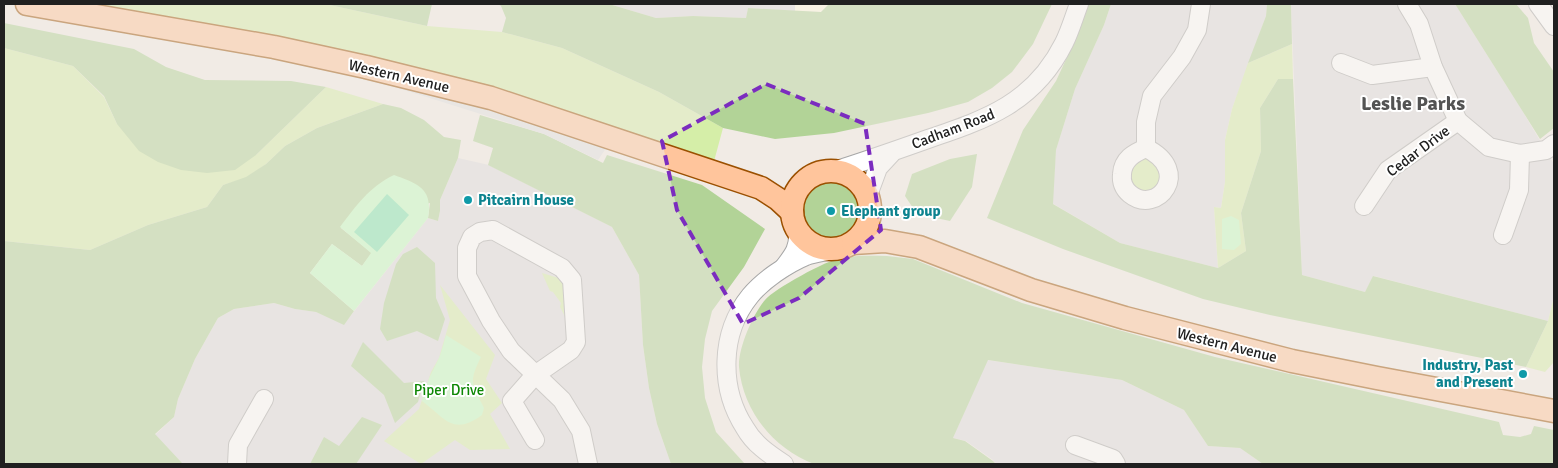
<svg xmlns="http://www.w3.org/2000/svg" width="1558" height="468" font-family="Signika,sans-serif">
<rect width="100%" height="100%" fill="#f1ebe5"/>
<g fill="#dedcdd">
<path d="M609,4H795V11L748,8L746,18L693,16L656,18Z"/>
<path d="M1111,4H1267L1266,16L1232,109L1225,140V182L1221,208L1214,207L1218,268L1120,243L1052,203L1056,150L1075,89L1104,25Z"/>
<path d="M1291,4H1455L1520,107L1554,164V297L1548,321L1374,276L1365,292L1302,275Z"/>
<path d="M458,158L489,165L612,227L639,275L643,345L649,388L657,424L671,464H183L155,435L174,417L178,399L195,359L218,318L234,309L274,303L295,309L316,312L344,324L428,218L438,221L440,211V200Z"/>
<path d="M987,360L1122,380L1184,410L1208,446L1240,448L1263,464H996L993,460L966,441L953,438Z"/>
</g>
<path fill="#fffae0" d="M795,4H829L821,12L795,11Z"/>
<g fill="#d5eea8">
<path d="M70,4H325L427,26L502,32L562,48L659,92L723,128L713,165Z"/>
<path d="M1292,44L1293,79H1278L1260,108L1261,151L1241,213L1246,251L1218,268L1214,207L1221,208L1225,182V140L1232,109L1248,63Z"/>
<path d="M4,48L73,66L104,97L117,124L256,155L326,87L383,104L317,128L285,146L266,164L246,178L223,185L207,207L148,225L90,250L4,241Z"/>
<path d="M1144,158L1151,159L1160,168L1162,181L1149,194L1129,184L1132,163Z"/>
<path d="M542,273L565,280L570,326L560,307L561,303L553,292L550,291Z"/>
<path d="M440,285L495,355L486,379L502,403L490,414L510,449L470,450L455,440L421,464L384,441L419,409L431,372L439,358L450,320Z"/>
<path d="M1554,297V362L1545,372L1526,367L1548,321Z"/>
</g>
<g fill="#b2d397">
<path d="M325,4H432L427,26Z"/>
<path d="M498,4H609L656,18L693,16L746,18L748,8L821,12L829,4H1052L1033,44L1012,72L992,88L968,102L928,113L834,133L775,139L723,128L659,92L562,48L502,32L506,18L501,6Z"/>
<path d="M1088,4H1111L1104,25L1075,89L1056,150L1053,204L1120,243L1218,268L1246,251L1241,213L1261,151L1260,108L1278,79H1293L1302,275L1365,292L1373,276L1548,321L1526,367L1270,315L1203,299L1063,249L987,218L1023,130L1056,81L1074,42Z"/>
<path d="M1267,4H1291L1292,44L1248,63L1266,16Z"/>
<path d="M1455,4H1516L1528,18L1534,43L1554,72V128L1540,139Z"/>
<path d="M4,23L134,49L166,67L205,80L291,81L326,87L256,155L235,170L207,173L181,170L158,162L139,151L117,124L104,96L73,66L4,48Z"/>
<path d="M383,104L401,108L424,120L444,137L461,140L458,158L440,200V211L438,221L428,218L430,203L341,228L372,253L362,266L332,244L310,273L354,311L344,325L316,312L295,309L274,303L234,309L218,318L195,359L178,399L174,417L155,434L183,464H4V241L90,250L148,225L207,207L223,185L246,177L266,164L285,146L317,128Z"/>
<path d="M480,115L544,134L603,163L607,155L702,185L765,229L744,267L712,311L705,339L702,367L705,398L716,432L745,464H671L657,424L649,388L643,345L639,275L612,227L488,165L493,148L473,141Z"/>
<path d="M977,154L972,187L950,221L917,214L905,196L912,174L950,159Z"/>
<circle cx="832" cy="210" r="29"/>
<path d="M417,247L435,263L436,298L445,319L438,341L417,331L387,341L380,329L384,303L396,264L403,254Z"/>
<path d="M887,256L913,259L1022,303L1215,357L1499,422L1503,435L1520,437L1531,434L1534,426L1554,430V464H1263L1240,448L1208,446L1184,410L1122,380L988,360L953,438L965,441L993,461L996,464H814C773,448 743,411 739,367C738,348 753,314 765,300C774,289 827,260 841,258C856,255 872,256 887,256Z"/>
<path d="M363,342L404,383L424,381L418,402L395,423L384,395L351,366Z"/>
<path d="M362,417L382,425L356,464H310L324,437L339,446Z"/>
</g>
<g fill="#c4fdc0">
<path d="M394,175C419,184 433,189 428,218L354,311L310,273L332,244L362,266L371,253L340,227C356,206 369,187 394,175Z"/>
<path d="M1231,216L1239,220L1241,244L1234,250L1222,249V219Z"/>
<path d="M446,335L481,357C468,383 472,383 484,408L482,415C453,436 446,419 422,401C426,382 431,375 439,358C442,351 444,342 446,335Z"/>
</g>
<path fill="#7ee5ae" d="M387,194L409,215L377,252L354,232Z"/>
<path fill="#e0e0e0" d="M290,59L613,138L598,160L544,134L382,83Z"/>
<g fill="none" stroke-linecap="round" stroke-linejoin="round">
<g stroke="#a7a7a7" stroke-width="20">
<g id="minor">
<path d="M1407,4L1419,24L1433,67L1458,121L1489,147L1520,154L1546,150L1554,144"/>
<path d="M1538,4L1554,26"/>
<path d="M1341,63L1372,75L1433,67"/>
<path d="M1146,148V122L1152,96L1182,57L1197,30L1201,4"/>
<path d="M1146,148C1193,171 1157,216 1130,194C1124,189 1121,183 1122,174C1123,159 1134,153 1146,148Z"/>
<path d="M834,171C866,161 897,150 928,139C987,119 1034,103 1064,43C1070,31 1074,17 1079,4"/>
<path d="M868,195L878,168L891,154"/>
<path d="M1364,206L1388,170L1458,121"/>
<path d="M1503,235L1519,190L1520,154"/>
<path d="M784,267C794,254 799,248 798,231"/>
<path d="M535,440L512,401L535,375L571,350L576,342L572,280L562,268L493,230L480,232L472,237L467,248V276L491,321L511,351L562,400L581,431L588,464"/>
<path d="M1075,445L1113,459L1116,464"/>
<path d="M237,464L238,445L264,399"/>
<path d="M784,464C769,454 754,444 745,428C719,388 720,333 750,296C763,280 787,264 806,256C814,253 824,252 832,250"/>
</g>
</g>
<g stroke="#9b5000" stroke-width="25">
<g id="major">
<path d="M27,4L274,47L366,67L491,98L761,188L778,199L792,212"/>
<circle cx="831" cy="210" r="39"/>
<path d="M853,243L885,241L919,247L1031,290L1125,318L1292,361L1377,378L1554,411"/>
</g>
</g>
<use href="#minor" stroke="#fff" stroke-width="18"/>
<use href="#major" stroke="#ffc59c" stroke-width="22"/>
</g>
<path d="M0 0H1558V468H0ZM766,84L865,124L881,230L799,298L743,324L677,210L662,141Z" fill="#f1ebe5" fill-opacity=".55" fill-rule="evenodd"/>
<path fill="none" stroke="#7b2cbf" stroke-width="4" stroke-dasharray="10 6" stroke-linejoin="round" d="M766,84L865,124L881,230L799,298L743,324L677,210L662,141Z"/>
<g fill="#0f9aa8" stroke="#fff" stroke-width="2">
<circle cx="468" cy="200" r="5"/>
<circle cx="831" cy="211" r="5"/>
<circle cx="1523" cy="374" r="5"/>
</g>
<g text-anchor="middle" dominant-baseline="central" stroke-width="4" stroke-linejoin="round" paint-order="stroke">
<g font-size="15" fill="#202020" stroke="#fff">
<text transform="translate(399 76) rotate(13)">Western Avenue</text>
<text transform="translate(953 129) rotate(-21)">Cadham Road</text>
<text transform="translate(1418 151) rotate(-37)">Cedar Drive</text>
<text transform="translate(1227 345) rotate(14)">Western Avenue</text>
</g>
<g font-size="15" font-weight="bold" fill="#0d838f" stroke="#fff" text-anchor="start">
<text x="478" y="200">Pitcairn House</text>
<text x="841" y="211">Elephant group</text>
<text x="1513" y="365" text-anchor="end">Industry, Past<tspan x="1513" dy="17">and Present</tspan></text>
</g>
<g font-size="15" fill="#0d8704" stroke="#fff">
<text x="449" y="390">Piper Drive</text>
</g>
<g font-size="20" font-weight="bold" fill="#535353" stroke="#fff">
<text x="1413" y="103">Leslie Parks</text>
</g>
</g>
<rect width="1558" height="468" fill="none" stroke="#202020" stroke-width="10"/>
</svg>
